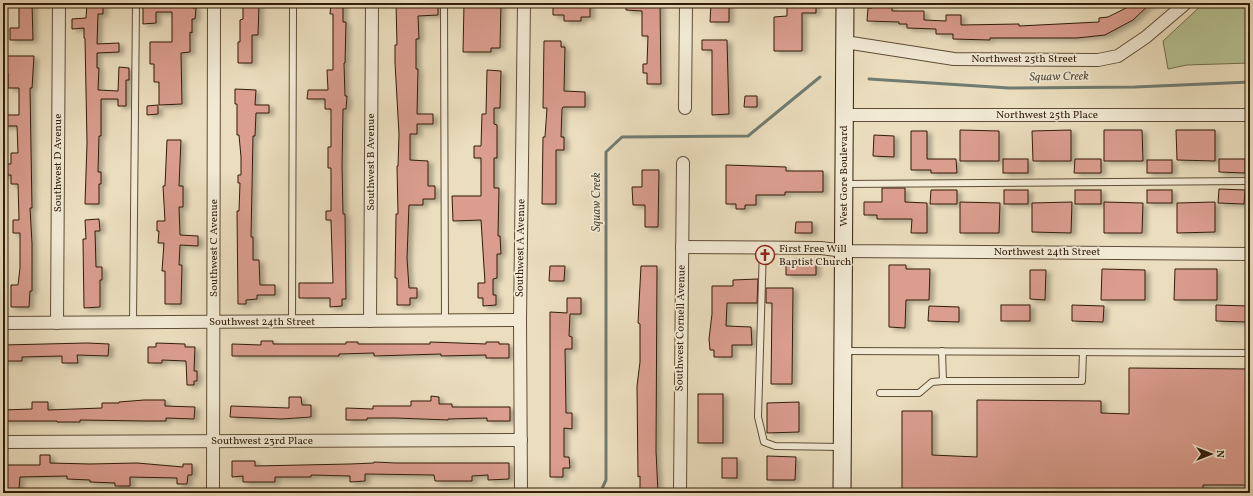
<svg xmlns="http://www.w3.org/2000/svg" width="1253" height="496" font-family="Vollkorn,serif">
<defs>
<filter id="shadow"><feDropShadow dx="4.5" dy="2.5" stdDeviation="2" flood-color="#0004"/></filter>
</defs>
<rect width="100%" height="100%" fill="#ebdebe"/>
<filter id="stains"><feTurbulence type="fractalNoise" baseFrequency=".005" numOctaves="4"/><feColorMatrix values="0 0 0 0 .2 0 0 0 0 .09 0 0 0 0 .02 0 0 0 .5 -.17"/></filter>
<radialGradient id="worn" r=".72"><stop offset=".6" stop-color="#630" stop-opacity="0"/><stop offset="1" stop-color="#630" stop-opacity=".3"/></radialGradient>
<path fill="#b6c193" stroke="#746f4e" d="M1204,3H1250V63L1187,65L1168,69L1163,41Z"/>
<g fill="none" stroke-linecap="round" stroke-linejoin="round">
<g stroke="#707c72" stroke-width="3">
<path d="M869,79L1009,88L1135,87L1250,82"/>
<path d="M600,493L606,480V152L622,137L748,136L820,77"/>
</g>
</g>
<g fill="#da9d8e" stroke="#321d0a" filter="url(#shadow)">
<path d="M19,3H32L33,40H10V28H19Z"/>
<path d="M87,3H103V14H98L97,44L119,43V52L97,53V68H99L98,90L118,91L119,67L129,68V80H126V106H118V99H101V136H99L98,172H101V184H99V204H85L87,143L85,38H84V28L72,29V19L86,18Z"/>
<path d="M143,3H193V8H196L195,19H192V33L190,32V52L181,53L182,104L159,105V82H154V64H150V42H172V12H156V23L143,24Z"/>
<path d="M243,3H259L258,35H252V63H238V42H240V20L243,19Z"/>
<path d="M331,3H343V22H346L345,63H344L345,96H347L346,109H343L342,166L343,214H345L346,299H342V306L330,307V298H299V283H333L331,220H326V211H331V168H328V147H331V109H325V99H307L308,90H328L327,70H333V14H330Z"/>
<path d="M396,3H429V5H438V15L418,16L419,39H416V69H418L417,114H433V124H417V134H410V160L428,161V186H435V199H423V205H409L407,258L409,288H417V298H410V305H397V278H395L396,214H398L397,166H398L399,134L395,63V45H397Z"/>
<path d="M464,3H501L500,48H491V52H463Z"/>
<path d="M553,3H590V17H581V21H564V15H553Z"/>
<path d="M626,3H660L661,84H647V73H643V64H647L648,36H642V11L626,10Z"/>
<path d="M711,3H729V22H710Z"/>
<path d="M787,3H816V13H802V51H774V17L787,16Z"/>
<path d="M872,3H885V7H892V11H924V20L946,21V15H961V25L1019,24V26L1099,22V18L1108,17L1136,3H1151L1133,20L1105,35L1077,38H990V40L953,39V34H936V29L907,28V24H899V22L867,21L868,8H872Z"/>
<path d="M702,40H727L729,114L712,115V50H702Z"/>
<path d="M544,41H561V47H565L564,91L585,92V107H563L562,109L561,137H564V150H556V204H542L543,137H545L547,108H543Z"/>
<path d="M5,56H34L32,88H30L32,208H30L32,243V291H30L29,307H11V285H18L20,268V233H13V220H19L18,184H11V175H3V164H11V153H18L17,126H3V115H19V88H8V73H5Z"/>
<path d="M487,70L501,71L500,108H494V124L497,125V158H494V188H499L498,236H500L501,254H497V278L493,279V295H496V305L483,306V298H478V283H485L481,220L453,221L452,196H481V158H474V146H481L482,114H486Z"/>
<path d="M235,89L256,90L255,105H269V113H256L255,136H253L251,237H253V260H259L260,285H275V295H257V299L246,300V304H238L237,211H239L240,183H238V175H241V157L239,135H237V104H235Z"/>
<path d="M745,96H757V107H744Z"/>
<path d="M158,105V114L147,115V106Z"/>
<path d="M960,130L999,131V161H960Z"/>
<path d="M1071,130V161H1033L1032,131Z"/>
<path d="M1104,130H1142L1143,161H1104Z"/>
<path d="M1176,130H1215V161L1177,160Z"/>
<path d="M911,131H927V159H956L957,173H931V170H911Z"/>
<path d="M874,135L894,136V157L873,156Z"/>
<path d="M167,140H181L179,186H183V207H179L180,235L198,236V246L180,245L179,265H182L181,304H165V271H162L164,243H158L159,231H157V221H165L163,186H165Z"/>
<rect x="1003" y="159" width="25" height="14"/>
<path d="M1075,159H1101V173H1074Z"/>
<path d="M1219,159H1245V173L1219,172Z"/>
<rect x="1147" y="160" width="25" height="13"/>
<path d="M726,165L786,167V171H823V192H785V195H756V205H745V209H736V204H726Z"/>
<path d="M642,170H659L658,227H645V205H633L632,187H642Z"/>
<path d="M882,188H905V202L927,203V233H911L912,219H877V215H864V202H882Z"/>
<path d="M1219,189L1245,190L1244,204L1218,203Z"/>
<path d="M931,190H957V204H930Z"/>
<rect x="1004" y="190" width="24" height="14"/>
<rect x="1075" y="190" width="26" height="14"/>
<rect x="1147" y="190" width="25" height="13"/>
<path d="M960,202L1000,203L999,233H960Z"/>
<path d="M1072,202L1071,233L1032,232V203Z"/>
<path d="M1104,202L1143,203L1142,233H1104Z"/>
<path d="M1215,202V232L1177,233V203Z"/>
<path d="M99,219L100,231H95L96,267H102V280H100V307L84,308L83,239H86L85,220Z"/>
<path d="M796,222H812V233H795Z"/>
<path d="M794,259L816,260V275H786V262H794Z"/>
<path d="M889,265H906V269H930L929,300H906L905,328L889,327Z"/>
<path d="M550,266H565L564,281H549Z"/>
<path d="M641,266H657L656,451L658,493H640V476L638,477L637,386L640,362V324L638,323Z"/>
<path d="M1102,269L1145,270V300H1101Z"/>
<path d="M1175,269H1217V300H1174Z"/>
<path d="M1030,270H1046L1045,300L1030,299Z"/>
<path d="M758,279L757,303H727L726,326L751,327L752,345H732V357H714V350H710L709,339L712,314V286H733V280Z"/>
<path d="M766,288H793L792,384H771L772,303H766Z"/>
<path d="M567,298H581V314H570L569,336L572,337V349H565L566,413H572V429L564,428V457H569L570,468H563V477H550V312L567,313Z"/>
<rect x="1001" y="305" width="29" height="16"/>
<path d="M1072,305L1104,306L1103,322L1072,321Z"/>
<path d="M1216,305L1248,306L1247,322L1216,321Z"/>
<path d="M929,306L959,307V322L928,321Z"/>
<path d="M261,341H273V344H346V342H358V344H430V342L486,344V342H499V344H509V358H486V355L441,356V354L374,356V353L339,354V356H232V344L261,345Z"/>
<path d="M87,343L109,344L108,356L77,355L78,363H62V356L22,357V361H3V345Z"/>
<path d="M156,343L185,344V347H195L194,371H197V381H194V385H187L186,361L162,360V363H148V347H156Z"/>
<path d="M1129,368L1250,369V485H1203V492L1159,493H902V411H932V455L977,457V400L1101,401V413L1129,414Z"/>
<rect x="698" y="394" width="25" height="49"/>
<path d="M431,396L439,397V404H452V407H510V421H487V418L448,419V420L396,418H367V420H346V408L373,409V406H411V401H431Z"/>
<path d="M289,397H301L302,405H311V417L282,419L230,417L231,406L289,408Z"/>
<path d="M144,400H165V406L195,407L194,419L166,418V421H144L80,420V422H57V421H3V410L32,409V402H48V410L102,408V403H119V402Z"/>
<path d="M799,402V432L767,433V403Z"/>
<path d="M40,455H50V463L90,464L137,463L183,467V464H192V475H188L187,484H177V478L130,477V486H115V483L90,482V480L67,479V476L20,477L19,489H3L4,465H40Z"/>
<path d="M767,456L796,457L795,480H767Z"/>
<rect x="722" y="458" width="15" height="20"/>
<path d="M232,461H255V466L350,464L374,463V462L396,463H509V479L488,480V475L472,476V481H435L434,475L365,474V481L350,482V476L311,475V477H275V482H243V476L232,477Z"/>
</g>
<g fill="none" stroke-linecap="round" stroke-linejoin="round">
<g stroke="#604d37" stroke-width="8">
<g id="lane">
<path d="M444,3L445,321"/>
<path d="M846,184L1250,181"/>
<path d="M763,247L758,417L764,442L775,446L841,447"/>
<path d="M133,322L136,3"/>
<path d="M292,322L293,3"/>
<path d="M844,351L1250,353"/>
<path d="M942,351L943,381H1082L1083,352"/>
<path d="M880,393H919L932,382L943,381"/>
</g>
</g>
<g stroke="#604d37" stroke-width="14">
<g id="street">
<path d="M845,42L954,59L1098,60L1118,56L1146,37L1186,3"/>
<path d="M685,108L686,3"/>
<path d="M844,115H1250"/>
<path d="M682,247L821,248L844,251L1250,254"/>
<path d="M370,321L372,3"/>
<path d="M3,323L520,320"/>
<path d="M57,323L59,3"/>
<path d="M3,442L521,440"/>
<path d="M213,493L214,3"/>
<path d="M521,493L520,320L524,3"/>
<path d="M680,493L683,163"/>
</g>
</g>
<g stroke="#321d0a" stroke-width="19">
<path id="secondary" d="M842,493L845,3"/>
</g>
<use href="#lane" stroke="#f2ead5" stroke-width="6"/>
<use href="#street" stroke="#f2ead5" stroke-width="12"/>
<use href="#secondary" stroke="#f2ead5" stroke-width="17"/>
</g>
<defs>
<g id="church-ring" transform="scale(1)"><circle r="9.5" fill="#f2ead5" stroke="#8f2418" stroke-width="1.5"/><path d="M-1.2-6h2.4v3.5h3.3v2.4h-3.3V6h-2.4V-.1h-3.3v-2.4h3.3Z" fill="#8f2418"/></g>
</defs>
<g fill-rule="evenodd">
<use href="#church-ring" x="765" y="255"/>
</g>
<g text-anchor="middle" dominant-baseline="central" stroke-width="3.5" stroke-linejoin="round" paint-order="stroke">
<g font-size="11" fill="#321d0a" stroke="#f2ead5">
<text x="1024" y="59">Northwest 25th Street</text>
<text x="1047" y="115">Northwest 25th Place</text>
<text transform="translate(371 162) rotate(-90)">Southwest B Avenue</text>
<text transform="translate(58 163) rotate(-90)">Southwest D Avenue</text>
<text transform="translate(844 176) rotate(-90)">West Gore Boulevard</text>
<text transform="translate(214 248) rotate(-90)">Southwest C Avenue</text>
<text transform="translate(521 248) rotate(-89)">Southwest A Avenue</text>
<text x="1047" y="252">Northwest 24th Street</text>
<text x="262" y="322">Southwest 24th Street</text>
<text transform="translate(681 328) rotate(-89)">Southwest Cornell Avenue</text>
<text x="262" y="441">Southwest 23rd Place</text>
</g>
<g font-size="11" fill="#321d0a" stroke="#f2ead5" text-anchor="start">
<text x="779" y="249">First Free Will<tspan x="779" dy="13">Baptist Church</tspan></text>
</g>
<g font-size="12" font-style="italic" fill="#514c3e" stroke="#f2ead5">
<text transform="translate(1059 77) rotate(-1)">Squaw Creek</text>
<text transform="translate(597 202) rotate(-90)">Squaw Creek</text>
</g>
</g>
<rect width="1253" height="496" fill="none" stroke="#ebdebe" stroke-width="16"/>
<rect x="4" y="4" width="1245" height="488" fill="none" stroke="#321d0a" stroke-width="2"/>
<rect x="8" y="8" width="1237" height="480" fill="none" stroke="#321d0a"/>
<g transform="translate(1211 454) rotate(90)" stroke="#f2ead5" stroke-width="3" paint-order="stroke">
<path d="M0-3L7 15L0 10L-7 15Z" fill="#321d0a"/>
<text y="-6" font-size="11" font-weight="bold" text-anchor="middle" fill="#321d0a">N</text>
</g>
<rect width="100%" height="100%" filter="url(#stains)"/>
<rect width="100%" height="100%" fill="url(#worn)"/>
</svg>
